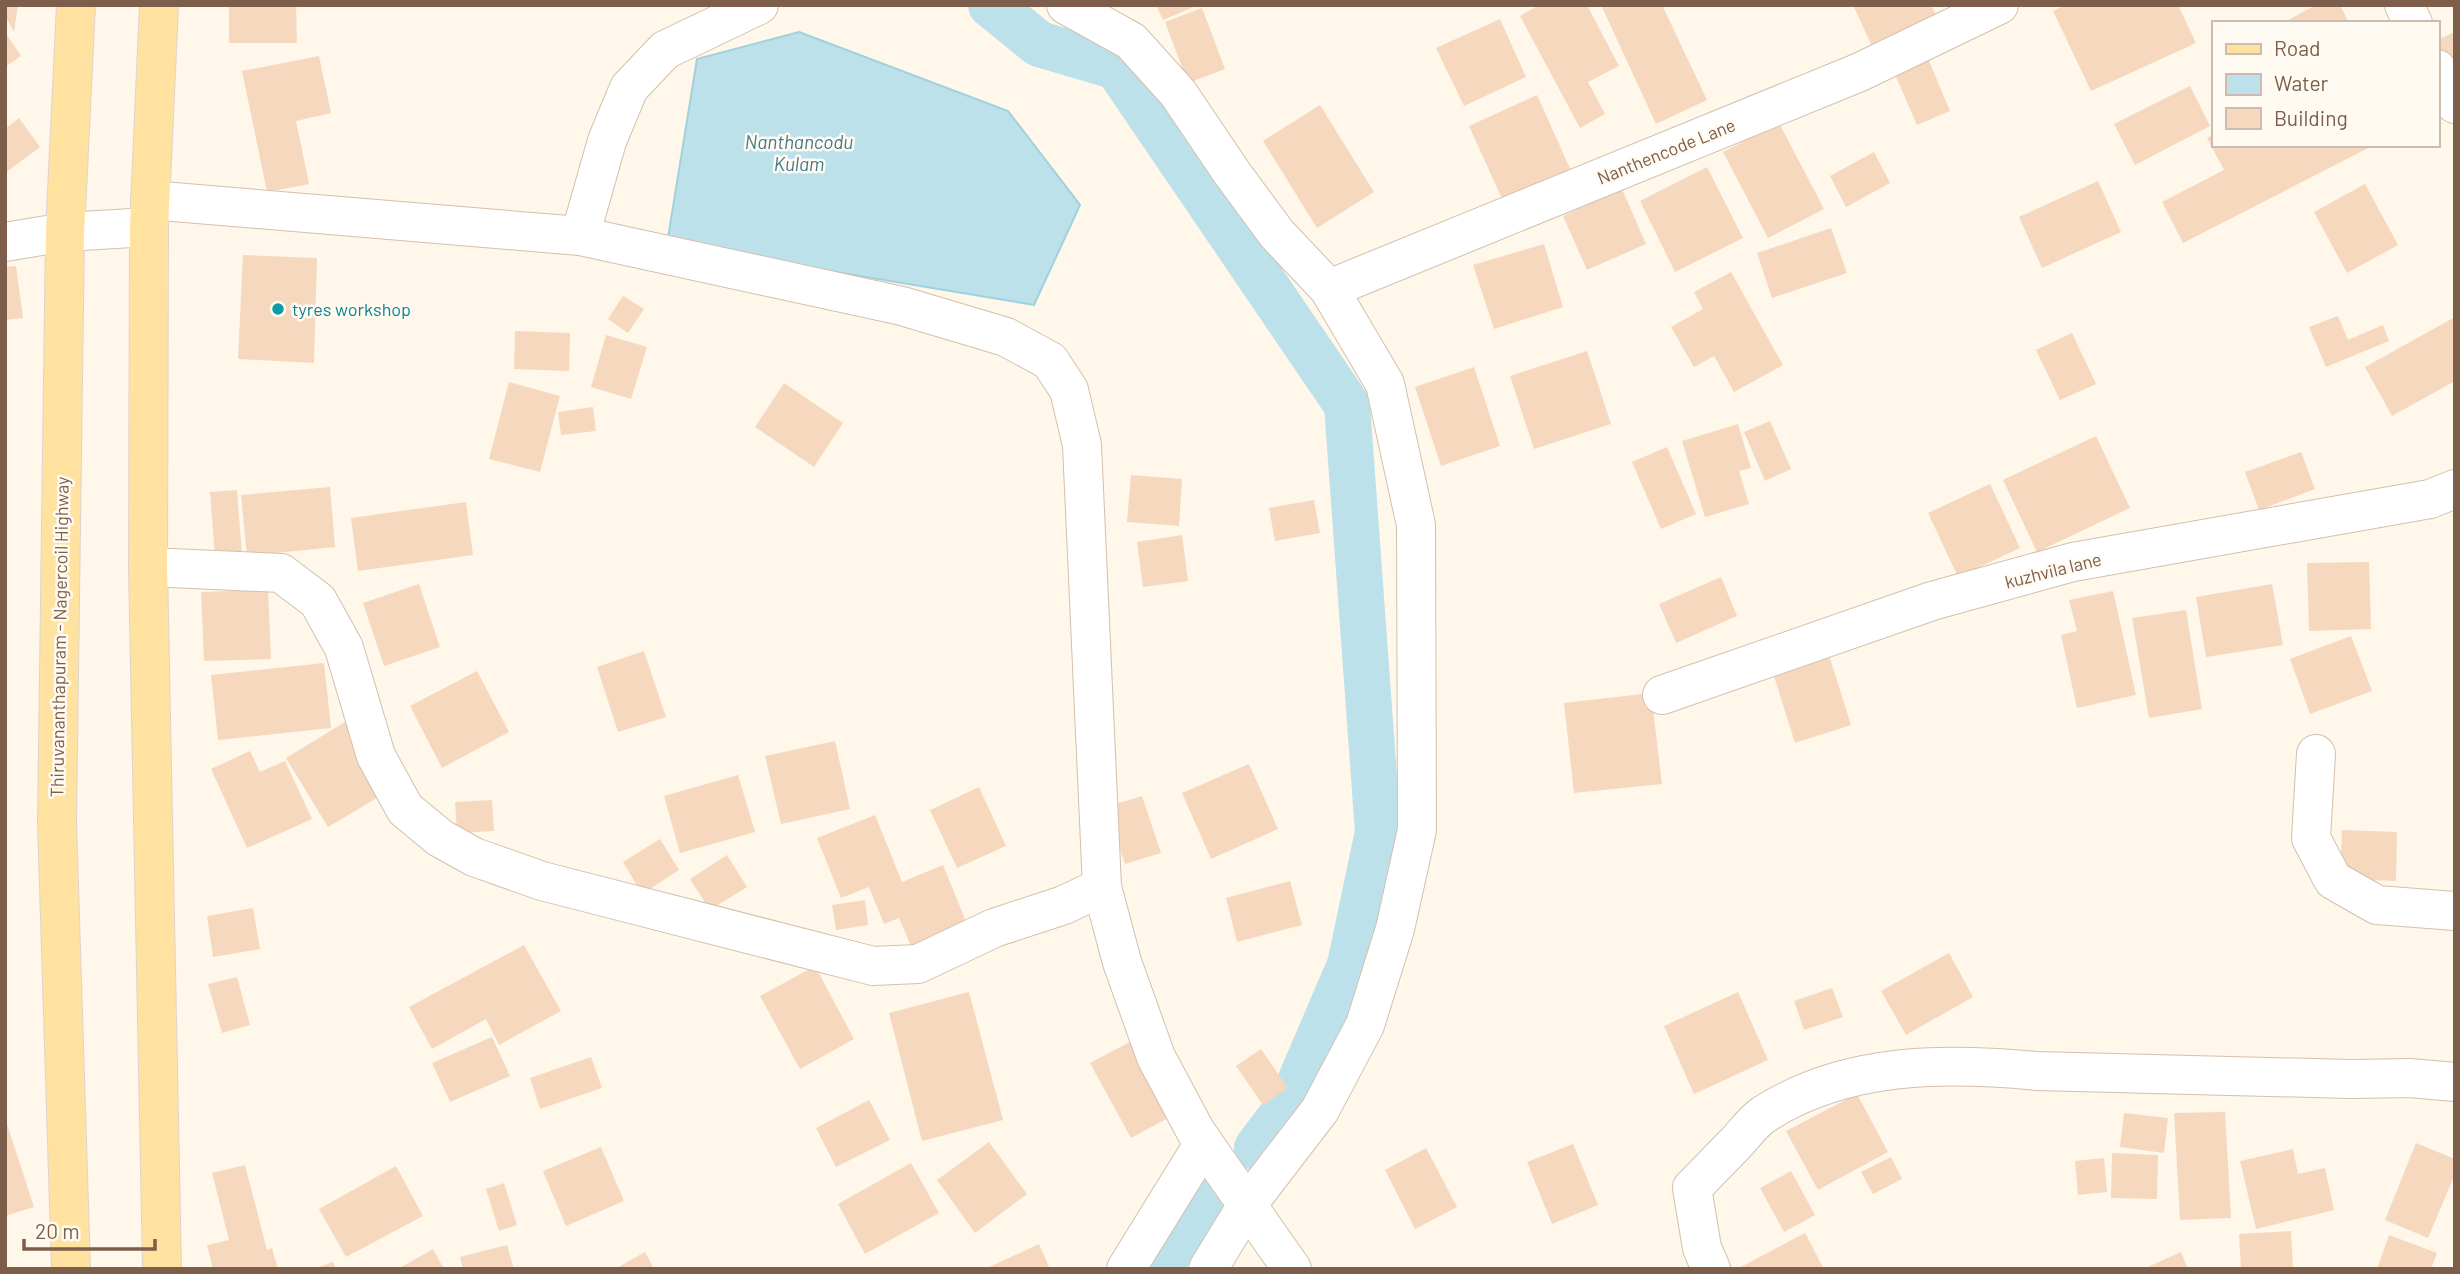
<svg xmlns="http://www.w3.org/2000/svg" width="2460" height="1274" font-family="Barlow,sans-serif">
<rect width="100%" height="100%" fill="#fef7ea"/>
<path fill="#bce1ea" stroke="#a1d1dd" stroke-width="2" d="M799,32L1008,111L1080,205L1034,305L667,244L697,59Z"/>
<g fill="none" stroke-linecap="round" stroke-linejoin="round">
<g stroke="#bce1ea" stroke-width="46">
<path d="M991,5L1039,44L1117,67L1347,405L1378,832L1350,965L1291,1103L1257,1148"/>
<path d="M1159,1269L1201,1200"/>
</g>
</g>
<g fill="#f6d8bf">
<path d="M5,5H18L14,32L5,16Z"/>
<path d="M229,5H296L297,43H229Z"/>
<path d="M1156,5H1198L1163,20Z"/>
<path d="M1539,5H1587L1619,66L1588,82L1605,114L1580,128L1520,16Z"/>
<path d="M1601,5H1662L1707,100L1656,124Z"/>
<path d="M1853,5H1931L1941,26L1876,55Z"/>
<path d="M2065,5H2178L2196,43L2091,91L2053,11Z"/>
<path d="M2316,5H2340L2349,23H2283Z"/>
<path d="M1202,8L1225,69L1188,83L1165,22Z"/>
<path d="M1500,19L1526,77L1464,106L1436,48Z"/>
<path d="M5,32L21,56L5,67Z"/>
<path d="M2455,32V60L2444,65L2437,50V40Z"/>
<path d="M319,56L331,113L296,121L309,184L267,192L242,71Z"/>
<path d="M1927,56L1950,111L1917,125L1893,70Z"/>
<path d="M2190,86L2210,126L2135,165L2114,124Z"/>
<path d="M1537,95L1572,173L1504,203L1469,126Z"/>
<path d="M1320,105L1374,192L1317,228L1263,141Z"/>
<path d="M19,118L40,147L5,173V129Z"/>
<path d="M1779,123L1824,209L1768,238L1723,152Z"/>
<path d="M2213,135V145H2374L2183,243L2162,202L2224,170L2207,138Z"/>
<path d="M1874,152L1890,183L1846,207L1830,176Z"/>
<path d="M1707,167L1743,238L1675,272L1640,201Z"/>
<path d="M2098,181L2121,232L2042,268L2019,217Z"/>
<path d="M2365,184L2398,245L2347,273L2314,212Z"/>
<path d="M1622,189L1646,244L1587,270L1563,216Z"/>
<path d="M1831,228L1847,273L1772,298L1757,253Z"/>
<path d="M1544,244L1563,307L1494,329L1473,265Z"/>
<path d="M243,255L317,258L314,363L238,359Z"/>
<path d="M16,266L23,318L5,320V267Z"/>
<path d="M1731,272L1783,365L1734,392L1714,356L1694,367L1671,327L1703,309L1694,292Z"/>
<path d="M623,296L644,309L628,333L608,319Z"/>
<path d="M2338,316L2348,340L2383,325L2389,341L2326,367L2309,327Z"/>
<path d="M2455,317V381L2392,416L2365,367Z"/>
<path d="M515,331L570,333L569,371L514,369Z"/>
<path d="M2072,333L2096,384L2060,400L2036,350Z"/>
<path d="M606,335L647,347L631,399L591,387Z"/>
<path d="M1587,351L1611,424L1534,449L1510,376Z"/>
<path d="M1474,367L1500,446L1441,466L1415,387Z"/>
<path d="M509,382L560,396L540,472L489,459Z"/>
<path d="M784,383L843,423L814,467L755,427Z"/>
<path d="M593,407L596,431L561,435L558,412Z"/>
<path d="M1770,421L1791,469L1765,481L1744,432Z"/>
<path d="M1738,424L1751,468L1739,471L1749,504L1705,517L1682,441Z"/>
<path d="M2096,436L2130,508L2037,552L2003,480Z"/>
<path d="M1667,447L1696,514L1661,529L1632,462Z"/>
<path d="M2301,452L2315,489L2259,510L2245,472Z"/>
<path d="M1131,475L1182,479L1179,526L1127,522Z"/>
<path d="M1990,484L2020,548L1958,577L1928,513Z"/>
<path d="M330,487L335,547L247,556L241,495Z"/>
<path d="M237,490L242,555L215,556L210,492Z"/>
<path d="M1314,500L1320,533L1275,541L1269,508Z"/>
<path d="M466,502L473,555L358,571L351,518Z"/>
<path d="M1182,535L1188,581L1143,587L1137,542Z"/>
<path d="M2369,562L2371,629L2309,631L2307,563Z"/>
<path d="M1721,577L1737,616L1676,643L1659,604Z"/>
<path d="M419,584L440,647L384,666L363,603Z"/>
<path d="M2272,584L2283,645L2206,657L2196,597Z"/>
<path d="M268,590L271,659L204,661L201,592Z"/>
<path d="M2113,591L2136,695L2077,708L2061,635L2077,631L2069,600Z"/>
<path d="M2186,610L2202,709L2149,718L2132,618Z"/>
<path d="M2351,636L2372,691L2310,714L2290,659Z"/>
<path d="M644,651L666,717L618,732L597,667Z"/>
<path d="M1829,655L1851,725L1795,743L1773,673Z"/>
<path d="M324,663L331,728L218,740L211,675Z"/>
<path d="M477,671L509,732L442,768L410,706Z"/>
<path d="M1651,693L1662,784L1574,793L1564,703Z"/>
<path d="M345,722L387,792L328,827L286,758Z"/>
<path d="M835,741L850,809L781,824L765,756Z"/>
<path d="M250,751L260,772L285,761L312,819L247,848L211,769Z"/>
<path d="M1249,764L1278,829L1211,859L1182,793Z"/>
<path d="M738,775L755,832L680,853L664,796Z"/>
<path d="M979,787L1006,846L957,868L930,810Z"/>
<path d="M1142,796L1161,853L1125,864L1106,807Z"/>
<path d="M492,800L494,831L457,833L455,802Z"/>
<path d="M875,815L902,882L943,865L969,929L913,951L899,918L884,924L869,887L841,898L817,838Z"/>
<path d="M2342,830L2397,832L2396,881L2340,879Z"/>
<path d="M660,839L679,870L642,894L623,862Z"/>
<path d="M727,855L747,887L710,910L690,879Z"/>
<path d="M1290,881L1302,925L1237,942L1226,898Z"/>
<path d="M865,900L868,925L836,930L832,905Z"/>
<path d="M253,908L260,949L213,957L207,916Z"/>
<path d="M524,945L561,1011L499,1045L486,1019L432,1049L409,1007Z"/>
<path d="M1949,953L1973,997L1906,1035L1881,991Z"/>
<path d="M815,966L854,1039L800,1069L760,996Z"/>
<path d="M237,977L250,1025L222,1033L208,984Z"/>
<path d="M1832,988L1843,1017L1804,1030L1794,1001Z"/>
<path d="M969,992L1003,1120L922,1141L889,1013Z"/>
<path d="M1738,992L1768,1060L1694,1094L1664,1026Z"/>
<path d="M1141,1036L1181,1111L1131,1138L1090,1063Z"/>
<path d="M492,1037L510,1076L450,1102L432,1063Z"/>
<path d="M1261,1049L1288,1088L1263,1105L1236,1066Z"/>
<path d="M591,1057L602,1088L540,1109L530,1078Z"/>
<path d="M1857,1094L1888,1152L1818,1190L1786,1131Z"/>
<path d="M869,1100L890,1140L836,1167L816,1128Z"/>
<path d="M2225,1112L2231,1218L2180,1220L2174,1113Z"/>
<path d="M2124,1113L2168,1118L2164,1153L2120,1147Z"/>
<path d="M5,1118L34,1207L5,1216Z"/>
<path d="M989,1142L1027,1194L975,1233L937,1180Z"/>
<path d="M2416,1143L2455,1159V1174L2428,1238L2385,1220Z"/>
<path d="M1573,1144L1598,1205L1552,1224L1527,1162Z"/>
<path d="M601,1147L624,1201L566,1226L543,1171Z"/>
<path d="M1426,1148L1457,1207L1415,1229L1385,1170Z"/>
<path d="M2293,1149L2298,1174L2325,1168L2334,1210L2256,1229L2240,1161Z"/>
<path d="M2112,1153L2158,1155L2157,1199L2111,1198Z"/>
<path d="M1891,1157L1902,1179L1873,1194L1861,1172Z"/>
<path d="M2104,1158L2107,1192L2078,1195L2075,1161Z"/>
<path d="M911,1163L939,1213L865,1254L838,1204Z"/>
<path d="M245,1165L267,1250L272,1248L278,1269H213L207,1245L229,1240L212,1173Z"/>
<path d="M396,1166L423,1216L346,1257L319,1209Z"/>
<path d="M1791,1171L1815,1215L1784,1232L1760,1188Z"/>
<path d="M504,1183L517,1225L499,1231L486,1189Z"/>
<path d="M2291,1231L2293,1268L2241,1269L2239,1234Z"/>
<path d="M1805,1233L1824,1269H1737Z"/>
<path d="M2389,1235L2437,1253L2431,1269H2377Z"/>
<path d="M1039,1244L1050,1269H985Z"/>
<path d="M507,1245L514,1269H463L460,1257Z"/>
<path d="M433,1249L444,1269H398Z"/>
<path d="M645,1252L654,1269H615Z"/>
<path d="M2181,1252L2188,1269H2143Z"/>
<path d="M333,1262L336,1269H316V1268Z"/>
</g>
<g fill="none" stroke-linecap="round" stroke-linejoin="round">
<g stroke="#d3c0ae" stroke-width="40">
<g id="minor">
<path d="M1066,5L1131,41L1178,93L1232,173L1277,234L1329,289L1385,384L1416,525L1417,830L1395,929L1365,1025L1320,1110L1247,1205L1208,1269"/>
<path d="M150,200L580,236L902,306L1006,337L1050,361L1069,390L1082,445L1102,887L1122,962L1156,1057L1196,1132L1292,1269"/>
<path d="M580,236L607,141L629,88L665,50L759,5"/>
<path d="M5,242L65,232L149,227"/>
<path d="M1329,289L1860,72L1999,5"/>
<path d="M148,567L281,573L318,601L344,648L376,756L405,809L440,838L474,857L542,881L873,966L918,964L994,928L1064,905L1102,887"/>
<path d="M1662,695L1932,601L2073,562L2430,499L2455,489"/>
<path d="M2316,754L2311,838L2333,880L2377,905L2455,911"/>
<path d="M1126,1269L1204,1143"/>
<path d="M1711,1269L1702,1248L1692,1188C1707,1173 1722,1157 1737,1142C1745,1133 1753,1122 1763,1115C1844,1062 1944,1062 2037,1071L2351,1079L2410,1078L2455,1082"/>
</g>
</g>
<g stroke="#d8c2ad" stroke-width="40">
<g id="secondary">
<path d="M2404,5L2413,23"/>
<path d="M2437,69L2455,104"/>
</g>
</g>
<g stroke="#ddd5d0" stroke-width="40">
<g id="primary">
<path d="M159,5L149,227L148,567L162,1269"/>
<path d="M71,1269L57,822L65,232L76,5"/>
</g>
</g>
<use href="#minor" stroke="#fff" stroke-width="38"/>
<use href="#secondary" stroke="#fff" stroke-width="38"/>
<use href="#primary" stroke="#ffe1a0" stroke-width="38"/>
</g>
<circle fill="#0f9aa8" stroke="#fffbf2" stroke-width="2.5" cx="278" cy="309" r="7"/>
<g text-anchor="middle" dominant-baseline="central" stroke-width="5" stroke-linejoin="round" paint-order="stroke">
<g font-size="18" fill="#7c5e4a" stroke="#fffbf2">
<text transform="translate(1666 151) rotate(-22)">Nanthencode Lane</text>
<text transform="translate(2053 570) rotate(-14)">kuzhvila lane</text>
<text transform="translate(59 637) rotate(-89)">Thiruvananthapuram - Nagercoil Highway</text>
</g>
<g font-size="18" fill="#0d838f" stroke="#fffbf2" text-anchor="start">
<text x="292" y="309">tyres workshop</text>
</g>
<g font-size="19" font-style="italic" fill="#3f798a" stroke="#fffbf2">
<text x="799" y="141">Nanthancodu<tspan x="799" dy="22">Kulam</tspan></text>
</g>
</g>
<rect width="2460" height="1274" fill="none" stroke="#7c5e4a" stroke-width="14"/>
<rect x="2212" y="21" width="228" height="126" fill="#fffbf2" stroke="#cbbcaf" stroke-width="2"/>
<rect x="2226" y="44" width="35" height="10" fill="#ffe1a0" stroke="#cbbcaf" stroke-width="2"/>
<text x="2274" y="56" font-size="21" fill="#7c5e4a">Road</text>
<rect x="2226" y="74" width="35" height="21" fill="#bce1ea" stroke="#cbbcaf" stroke-width="2"/>
<text x="2274" y="91" font-size="21" fill="#7c5e4a">Water</text>
<rect x="2226" y="108" width="35" height="21" fill="#f6d8bf" stroke="#cbbcaf" stroke-width="2"/>
<text x="2274" y="126" font-size="21" fill="#7c5e4a">Building</text>
<path d="M24 1239v10h131v-10" fill="none" stroke="#7c5e4a" stroke-width="3.5"/>
<text x="35" y="1239" font-size="21" fill="#7c5e4a" stroke="#fffbf2" stroke-width="5" paint-order="stroke">20 m</text>
</svg>
